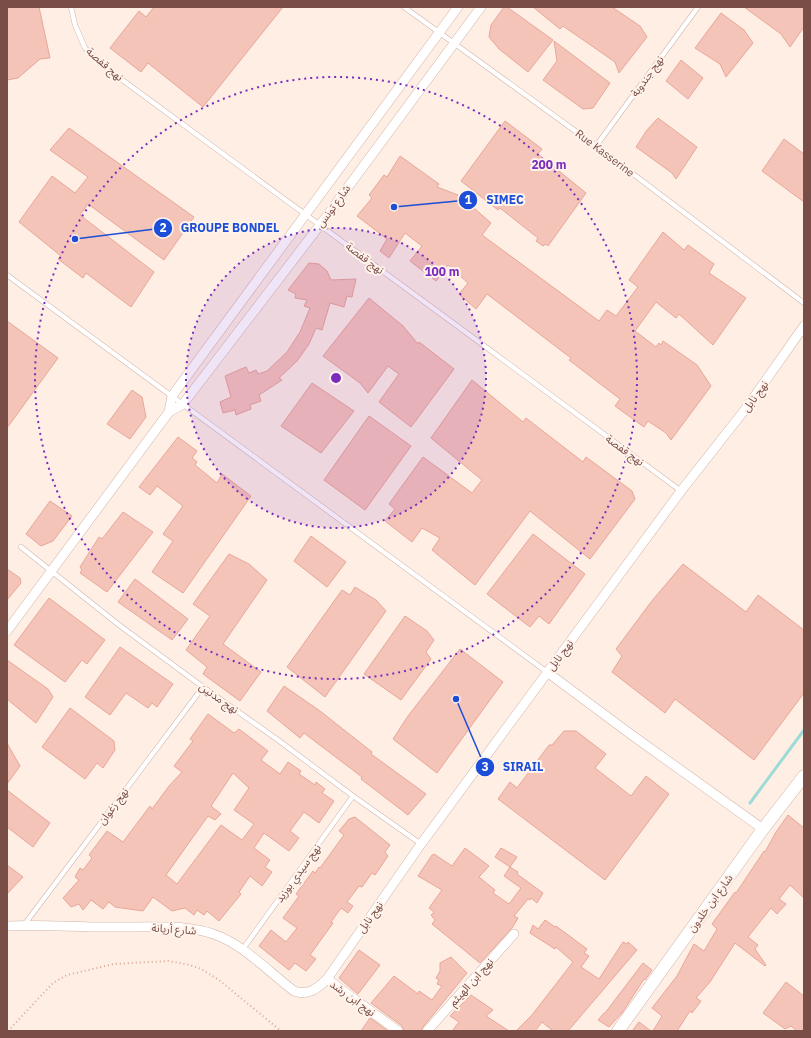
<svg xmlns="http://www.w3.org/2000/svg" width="811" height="1038" font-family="'IBM Plex Sans','Noto Sans Arabic',sans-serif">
<rect width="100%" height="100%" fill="#feeee3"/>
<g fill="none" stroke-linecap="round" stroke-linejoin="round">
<path stroke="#9cdbd8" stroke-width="3" d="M750,803L804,730"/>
</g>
<g fill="#f5c4b9" stroke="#e9a698" fill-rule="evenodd">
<path d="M7,7H39L50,58L40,59L18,78L7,80Z"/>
<path d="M154,7H283L203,107L148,63L141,72L110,48L139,11L146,17Z"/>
<path d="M504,7H507L553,40L528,72L499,49L489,37L491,25Z"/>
<path d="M533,7H612L640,26L647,37L619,73L615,62L563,26L560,29Z"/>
<path d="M744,7H804V27L790,47L781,34Z"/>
<path d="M721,13L744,30L753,43L726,77L720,64L695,48Z"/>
<path d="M554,41L610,83L593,108L583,109L543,80L557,61Z"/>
<path d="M681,60L703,78L688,99L666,81Z"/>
<path d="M658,118L697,147L676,179L672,173L636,147L647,130Z"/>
<path d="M505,121L542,149L538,154L586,193L548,246L546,244L543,246L536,241L538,238L500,208L498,210L461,181Z"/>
<path d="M69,128L194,217L164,260L88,204L80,215L154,272L131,307L86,273L83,278L58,259L61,256L19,222L52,176L75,193L88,177L50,150Z"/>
<path d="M784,139L804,154V202L762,171Z"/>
<path d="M400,156L439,184L437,187L458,195L465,205L475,209L491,223L482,235L599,321L607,310L616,316L638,287L629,280L663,232L684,250L688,245L714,264L709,273L746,298L713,345L679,314L676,318L656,302L635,331L656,347L659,343L661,345L663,341L697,365L711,386L671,440L666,433L648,421L644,427L615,406L620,399L569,360L571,358L487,294L476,309L459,294L468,283L448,265L436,281L410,261L422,246L405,233L389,258L380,251L387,239L357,216L372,198L369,195L384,175L387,177Z"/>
<path d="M309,263L319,264L327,271L331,280L356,279L352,297L347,296L344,307L330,303L322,330L316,328L309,344L297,361L279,378L282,380L259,395L261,401L250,405L251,409L236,415L235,410L223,413L220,402L231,397L225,376L246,367L249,373L256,370L258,374L267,371L287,352L300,332L310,308L304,306L307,300L295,298L296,294L288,290Z"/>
<path d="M369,298L403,326L418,344L419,342L454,369L411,427L379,402L399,374L388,366L368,393L360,383L323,356Z"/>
<path d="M7,321L58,358L7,428Z"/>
<path d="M472,380L523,422L526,418L583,462L586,457L632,491L635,499L590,559L530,511L475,585L432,550L440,538L422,528L412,542L385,521L395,509L389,504L423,457L472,493L482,480L431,438Z"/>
<path d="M312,383L354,411L321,453L281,426Z"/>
<path d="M132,390L142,397L146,417L130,439L107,424Z"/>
<path d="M369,416L411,446L365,510L324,480Z"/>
<path d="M178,437L197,451L192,458L197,462L195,465L217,483L222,474L251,496L183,593L152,572L173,541L163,534L183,506L157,486L150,495L139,487Z"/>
<path d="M50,501L72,516L53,541L41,546L26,534Z"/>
<path d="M123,512L153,532L107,592L80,573L82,570L80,567L99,537L102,539Z"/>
<path d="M533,534L585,574L549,624L539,616L530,627L487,594Z"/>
<path d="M311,536L346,562L327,587L294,561Z"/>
<path d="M229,554L249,564L267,580L223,644L261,672L240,701L203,674L207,667L186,650L210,616L193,604Z"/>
<path d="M683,564L746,612L758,595L804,630V693L754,760L675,699L665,713L612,672L622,656L616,649L651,602Z"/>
<path d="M7,569L20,578L21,583L7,600Z"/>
<path d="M135,579L188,619L172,640L118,602Z"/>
<path d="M355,587L376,600L386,611L325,697L287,667L342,590L350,595Z"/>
<path d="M49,598L105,640L87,664L82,660L65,682L14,645Z"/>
<path d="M405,616L427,631L434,640L426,652L431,659L401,700L364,674Z"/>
<path d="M120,647L173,684L157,707L152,703L148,708L126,693L110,715L85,697Z"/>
<path d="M460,649L503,682L437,773L393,739L408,716Z"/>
<path d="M7,660L48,689L53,697L36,723L7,699Z"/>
<path d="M284,686L320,711L372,752L371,754L426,794L408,815L361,779L362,777L304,733L300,738L267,711Z"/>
<path d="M70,708L114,741L115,750L103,768L97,763L85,779L42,747Z"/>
<path d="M208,714L234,733L239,729L268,751L261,760L280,774L288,762L301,771L299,774L315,785L316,782L325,789L322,793L334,801L319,823L304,812L290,831L299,838L289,851L264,833L254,848L270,860L265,867L272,872L262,886L250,876L239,892L241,894L219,921L207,911L204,915L197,910L194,915L185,908L172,911L153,897L143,911L115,907L109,902L103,909L91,900L83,910L79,904L71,907L63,898L79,880L75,877L80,868L83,870L92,858L89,855L107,831L123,842L150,806L152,809L169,786L182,772L174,766L193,741L190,739ZM233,773L249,788L234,810L254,824L242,840L221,825L177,884L166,875L208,816L215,820L221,814L211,806Z"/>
<path d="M564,731H576L606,754L595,768L631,796L646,776L669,794L605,880L498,799L510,782L517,788L549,745H552Z"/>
<path d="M7,743L20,766L7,784Z"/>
<path d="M7,790L50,823L33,847L7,827Z"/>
<path d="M788,815L804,828V898L790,885L779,899L786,904L777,914L771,908L748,937L758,945L755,949L766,965L765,966L735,943L710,982L696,998L701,1001L692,1013L690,1011L677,1031H653L662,1016L652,1008L677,976L694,944L704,951L717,929L712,924L735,892L736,893L764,851L765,852L776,832Z"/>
<path d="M355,817L390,845L385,852L388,856L375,875L372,873L362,887L359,886L347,902L353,906L348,913L341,908L331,922L333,923L310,955L316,959L306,971L295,963L289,970L259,946L271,930L286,942L297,928L283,918L299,896L296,894L313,871L315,873L319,867L320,868L344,835L339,831L349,819Z"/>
<path d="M465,848L489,866L479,877L495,890L493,893L509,904L521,888L504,876L510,867L518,872L517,874L543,893L537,903L531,898L530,900L528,899L514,916L518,918L512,928L480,963L432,924L435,920L431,915L434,912L429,908L442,890L418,876L432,855H433L434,854L452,866Z"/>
<path d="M501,848L517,857L510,867L495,857Z"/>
<path d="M7,865L23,877L7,894Z"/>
<path d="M545,920L555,927L556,926L587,949L584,953L589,956L581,967L599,979L623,942L627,944L628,942L637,950L568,1031H553L542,1022L535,1031H516L532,1015L573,962L556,947L555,949L530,933L533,925L538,929Z"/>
<path d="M359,950L380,965L358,994L339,978Z"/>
<path d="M451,957L467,973L423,1027L421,1031H404L402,1026L371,1003L394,976L418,994L419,991L432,1000L442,986L437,984L439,980L436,978L440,971V963Z"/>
<path d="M643,963L652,970L645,980L644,979L622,1013L609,1027L598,1020L604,1013H605Z"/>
<path d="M786,982L804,996V1031H797L791,1026L785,1029L763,1013Z"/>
<path d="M471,995L493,1010L486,1016L509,1031H452L459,1022L450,1016Z"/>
<path d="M370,1018L388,1031H361Z"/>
<path d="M639,1022L651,1031H632Z"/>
</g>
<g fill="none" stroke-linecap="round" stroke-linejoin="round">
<g stroke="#d2b5ab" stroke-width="5.5">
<g id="service">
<path d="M71,7L75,25L85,48L102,65C296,206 488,349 681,491"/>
<path d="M404,7L596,146L804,303"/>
<path d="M596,146L698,7"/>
<path d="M7,275L547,672"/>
<path d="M21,547L119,625L203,687L278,740L353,796L421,844"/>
<path d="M24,925L203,687"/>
<path d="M243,949L353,796"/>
</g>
</g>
<g stroke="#d2b5ab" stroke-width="10">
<g id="minor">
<path d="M169,412L183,404L320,225L481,7"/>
<path d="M7,631L169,412L172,396L458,7"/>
<path d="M547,672L629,733L763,829"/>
<path d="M7,926C40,924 74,927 107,927C143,928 188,922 221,937C248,949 270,973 294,991C308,996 317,989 327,979L421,844L681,491L747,407L804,326"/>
<path d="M327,979L398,1031"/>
<path d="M427,1031L514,934"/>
</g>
</g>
<g stroke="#d2b5ab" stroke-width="13">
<path id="tertiary" d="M618,1031L763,829L804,776"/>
</g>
<path stroke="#daa79c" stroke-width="2" stroke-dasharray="1 3" stroke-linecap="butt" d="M8,1031L53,983L67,975L114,964L168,961L190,965L201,969L219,980L281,1031"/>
<use href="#service" stroke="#fff" stroke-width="4.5"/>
<use href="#minor" stroke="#fff" stroke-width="9"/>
<use href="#tertiary" stroke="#fff" stroke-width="12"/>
</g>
<circle cx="336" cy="378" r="150" fill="#7b2cbf" fill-opacity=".12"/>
<g fill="none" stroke="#7b2cbf" stroke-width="2" stroke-dasharray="2 4">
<circle cx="336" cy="378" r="150"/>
<circle cx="336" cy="378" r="301"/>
</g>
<g text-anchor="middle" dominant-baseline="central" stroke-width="4" stroke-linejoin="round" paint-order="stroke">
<g font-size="11" fill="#784e47" stroke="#fff3eb">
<text transform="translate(105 64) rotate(41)">نهج قفصة</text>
<text transform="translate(647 76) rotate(-54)">نهج جندوبة</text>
<text transform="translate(605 153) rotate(37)">Rue Kasserine</text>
<text transform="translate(333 206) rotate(-54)">شارع تونس</text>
<text transform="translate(365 258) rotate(37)">نهج قفصة</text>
<text transform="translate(755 396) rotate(-54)">نهج نابل</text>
<text transform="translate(625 450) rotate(36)">نهج قفصة</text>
<text transform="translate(560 655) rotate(-53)">نهج نابل</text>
<text transform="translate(219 698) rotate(35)">نهج مدنين</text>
<text transform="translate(113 806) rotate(-53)">نهج زغوان</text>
<text transform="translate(298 873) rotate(-54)">نهج سيدي بوزيد</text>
<text transform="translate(710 903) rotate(-54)">شارع ابن خلدون</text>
<text transform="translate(370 917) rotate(-55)">نهج نابل</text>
<text transform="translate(174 929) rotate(4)">شارع أريانة</text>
<text transform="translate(471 982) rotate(-48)">نهج ابن الهيثم</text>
<text transform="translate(353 998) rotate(36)">نهج ابن رشد</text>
</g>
</g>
<circle cx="336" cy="378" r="6" fill="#7b2cbf" stroke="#fff3eb" stroke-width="2"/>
<g font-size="12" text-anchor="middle" font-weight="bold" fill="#7b2cbf" stroke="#fff3eb" stroke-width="4" stroke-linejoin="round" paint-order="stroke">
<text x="549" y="169">200 m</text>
<text x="442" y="276">100 m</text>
</g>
<path fill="none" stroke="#1d4ed8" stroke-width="1.5" d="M394 207L468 200M75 239L163 228M456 699L485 767"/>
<g fill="#1d4ed8" stroke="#fff3eb" stroke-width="1.5">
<circle cx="394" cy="207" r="4"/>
<circle cx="75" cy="239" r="4"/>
<circle cx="456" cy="699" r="4"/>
<circle cx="468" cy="200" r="10"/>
<circle cx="163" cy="228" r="10"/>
<circle cx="485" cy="767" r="10"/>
</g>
<g font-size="12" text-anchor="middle" font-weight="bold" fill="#fff">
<text x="468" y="204">1</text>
<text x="163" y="232">2</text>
<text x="485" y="771">3</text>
</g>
<g font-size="12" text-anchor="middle" font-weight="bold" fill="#1d4ed8" stroke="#fff3eb" stroke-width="4" stroke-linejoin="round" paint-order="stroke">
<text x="505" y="204">SIMEC</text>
<text x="230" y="232">GROUPE BONDEL</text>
<text x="523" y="771">SIRAIL</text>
</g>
<rect width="811" height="1038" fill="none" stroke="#784e47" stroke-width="16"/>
</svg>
